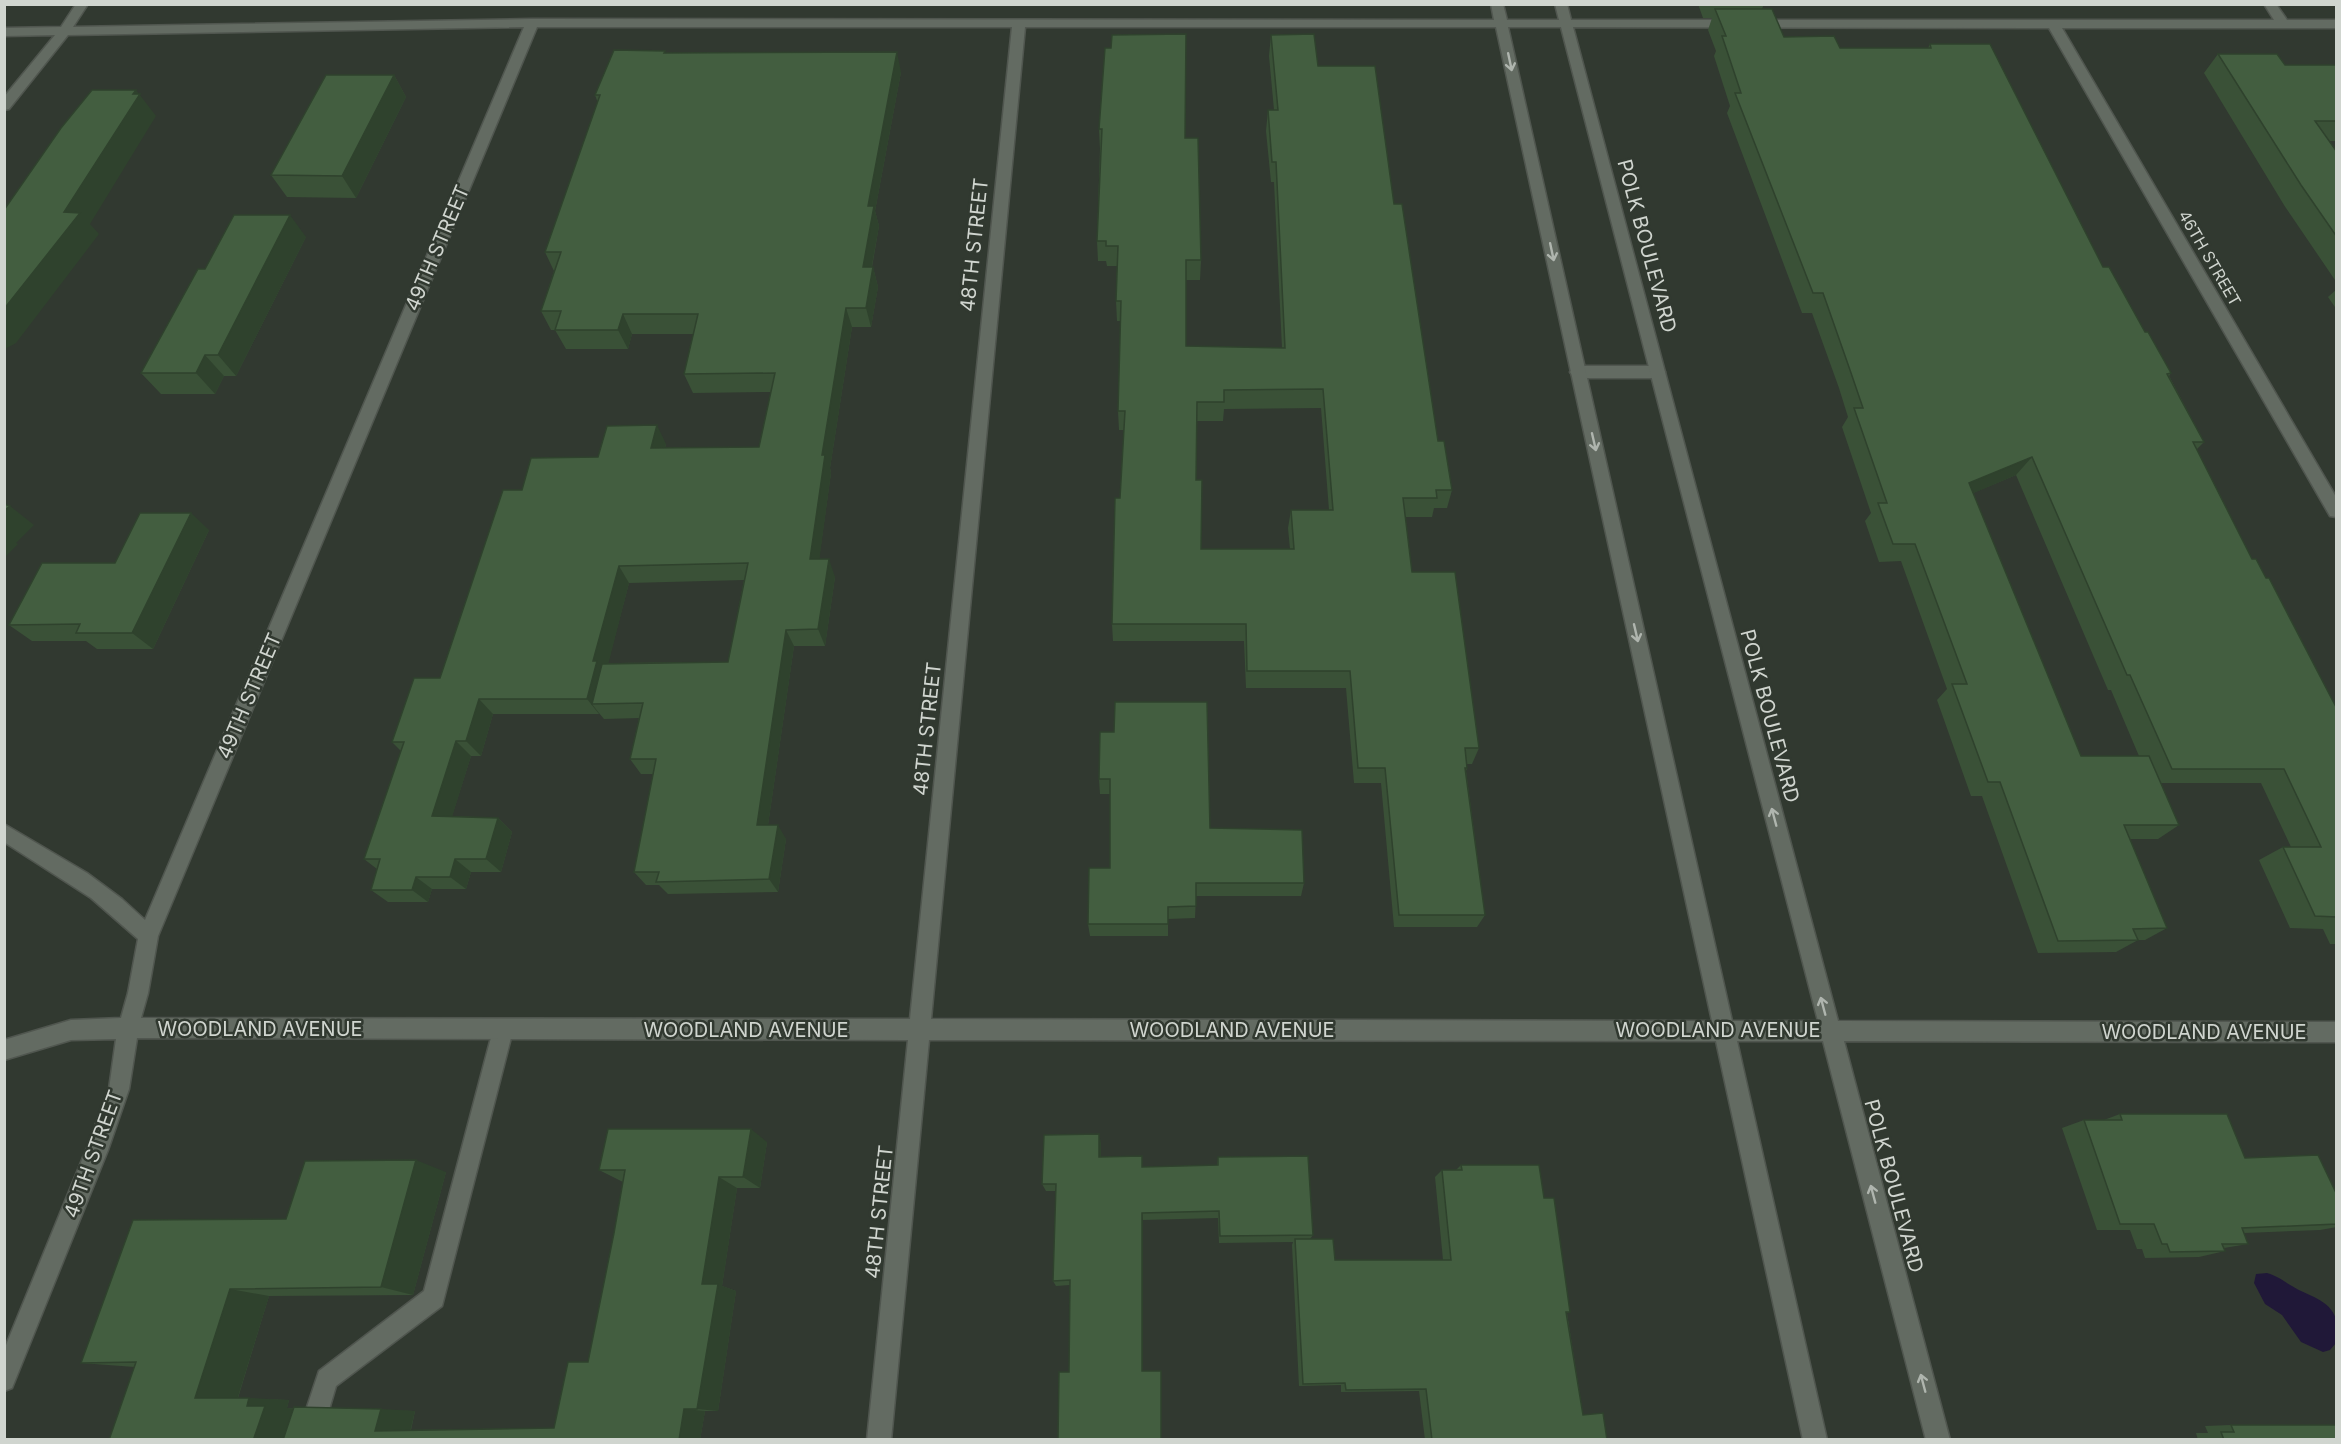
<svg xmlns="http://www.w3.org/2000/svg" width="2341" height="1444" font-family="Inter,sans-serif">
<rect width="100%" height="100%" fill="#313930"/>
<path fill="#201838" d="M2267,1273C2278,1276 2283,1281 2292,1286C2307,1296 2330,1299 2336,1319C2338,1326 2337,1336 2336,1343L2330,1350L2323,1352L2301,1342L2282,1315L2265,1304L2254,1283L2256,1274Z"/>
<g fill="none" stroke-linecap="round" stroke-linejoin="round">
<g stroke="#50564f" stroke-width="3">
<g id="lane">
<path d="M1578,366H1657L1662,368L1665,372L1662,376L1657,378H1578L1573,376L1570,372L1573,368Z"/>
<path d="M503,1020L510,1023L513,1030L442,1306L336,1386L320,1440H296L319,1371L424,1291L493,1030L496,1023Z"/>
</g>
</g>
<g stroke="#50564f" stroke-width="3">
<path id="street" d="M76,4H88L73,27L532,19L1494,20L1491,4H1503L1507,20H1559L1555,4H1567L1571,20H2274L2264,4H2276L2287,20H2336V28H2062L2336,497V517L2330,516L2049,28L1573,27L1838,1021L2336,1022V1042L1844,1041L1950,1440H1926L1823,1041H1737L1827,1440H1803L1716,1041L929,1040L891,1440H867L908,1040L137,1038L129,1089L108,1150L12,1388L4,1391V1350L86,1150L109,1089L116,1039L71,1040L4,1060V1040L71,1020L121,1018L128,993L138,939L91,898L4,842V824L87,873L122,899L145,920L524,27L68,35L9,109L4,110V97L55,35L4,36V28L61,27ZM537,27H1012L910,1019L141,1018L148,993L158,936ZM1025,27H1496L1712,1021L931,1019ZM1508,27H1561L1818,1021H1732Z"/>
</g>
<use href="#lane" fill="#636b62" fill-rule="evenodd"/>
<use href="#street" fill="#636b62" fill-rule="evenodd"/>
</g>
<g fill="#3a5137" fill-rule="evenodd">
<path d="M1698,4H1764L1762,9L1784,37L1840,48H1928L1930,44L2103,267L2171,373L2169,376L2204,442L2196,450L2252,559L2337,709V944H2330L2323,929L2290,928L2259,860L2283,847H2291L2261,783H2161L2179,825L2158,839H2130L2167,928L2145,940H2138L2116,952L2038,953L1982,796H1971L1937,700L1947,689L1901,561L1879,562L1865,521L1871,513L1842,427L1848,417L1839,388L1812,313H1802L1727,113L1730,106L1714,56L1716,51L1708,30L1712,18H1703ZM2016,475L2108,690H2111L2139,756H2081L1973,493Z"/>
<path d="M1271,35L1318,66L1394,204L1438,441L1452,490L1447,508H1434L1432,517H1405L1412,572L1479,748L1472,764H1467V768L1466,771L1485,915L1477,927H1394L1381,783H1354L1346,688H1246L1244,641H1113L1112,624L1120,498L1124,430H1119L1118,411L1121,321H1117L1116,301L1117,266H1107L1106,261H1098L1097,241L1100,149L1099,129L1185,138L1201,260L1200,280H1186V346L1282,348L1274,182H1271L1266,131L1268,110H1274L1269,56ZM1321,408L1329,510H1291L1288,528L1290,549H1201L1196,480L1197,421H1223L1224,409Z"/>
<path d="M665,51V53L901,72L875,211L879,226L872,267H873L878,287L871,327H852L830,468L831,473L819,559L835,577L825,646H794L768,825L786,839L778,892L668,894L659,885H646L634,872L653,774H641L630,759L639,718L604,719L599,713V714H493L481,756H471L452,816L498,818L512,832L501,872H471L466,889H432L428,902H388L371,890L377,869L364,859L401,751L392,742L440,678L522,490L598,457L666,444L665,448L759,447L771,392L693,393L684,374L694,334H632L628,349H566L555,330H551L541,311L554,271L545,252L598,103L595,95ZM744,580L728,662L608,663L629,583Z"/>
<path d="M2218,54L2285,65H2337V141H2329L2337,152V283L2284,205L2204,73Z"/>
<path d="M394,75L406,97L356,198L287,197L271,175Z"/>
<path d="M306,237L236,376H224L215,394H161L141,373L205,269Z"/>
<path d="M2337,289V310L2328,297Z"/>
<path d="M209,530L153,649H97L86,641H32L9,625L115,563Z"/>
<path d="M1100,732L1210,828L1304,883L1301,896H1196L1195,918L1168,919V936H1090L1088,924L1110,868V794H1100L1099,779Z"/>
<path d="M2120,1114L2245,1158L2337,1195V1227L2320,1230L2244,1233L2248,1244L2224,1248L2225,1251L2199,1257L2145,1258L2142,1249H2137L2130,1230H2097L2062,1128L2084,1120H2104Z"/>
<path d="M767,1142L760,1188H737L722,1286L736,1291L718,1411H705L700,1440H109L135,1367L81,1363L286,1219L446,1172L413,1295L269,1296L238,1398L289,1400L287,1408L415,1411L411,1430L554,1428L588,1362L614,1233L623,1182L599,1170Z"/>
<path d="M1101,1143V1157L1143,1167L1217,1165L1218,1157L1313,1235L1310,1239L1335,1260H1443L1435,1177L1442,1170H1456L1461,1165L1544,1198L1570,1312L1567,1313L1583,1415L1607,1440H1425L1419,1391L1341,1392V1385L1299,1386L1292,1245L1293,1242L1219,1243L1218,1218L1143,1220V1371L1069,1372L1070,1285L1056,1286L1053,1281L1056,1191H1046L1042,1184Z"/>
<path d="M2231,1425L2337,1440H2198L2196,1433H2208L2205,1426Z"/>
</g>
<g fill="#2f422d">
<path d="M897,52L901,72L875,211L879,226L868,287L863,267L868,206Z"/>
<path d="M394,75L406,97L356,198L342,176Z"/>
<path d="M136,90L156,116L90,224L99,234L16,343L5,349L4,309Z"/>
<path d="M290,215L306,237L236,376L218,355Z"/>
<path d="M873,267L878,287L871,327L866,308Z"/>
<path d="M846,308L852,327L830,468L831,473L817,577L810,559L822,455Z"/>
<path d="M623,314L632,334L628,349L618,330Z"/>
<path d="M205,355L224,376L215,394L196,373Z"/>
<path d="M657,425L666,444L660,466L651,448Z"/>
<path d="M2032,457L2016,475L1955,501L1969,483Z"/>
<path d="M10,506L34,525L16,543L18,544L4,558V511Z"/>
<path d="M191,513L209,530L153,649L132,633Z"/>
<path d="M829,559L835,577L825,646L818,629Z"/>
<path d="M619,566L629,583L606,673L592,704L599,713V714L587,699L593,661Z"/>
<path d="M786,630L794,646L766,839L757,825Z"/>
<path d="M479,699L493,714L481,756L466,741Z"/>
<path d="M456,741L471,756L448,830L432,816Z"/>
<path d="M498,818L512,832L501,872L486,859Z"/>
<path d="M778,825L786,839L778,892L769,879Z"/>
<path d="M455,859L471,872L466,889L450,877Z"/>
<path d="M416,877L432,889L428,902L412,890Z"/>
<path d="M751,1129L767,1142L760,1188L743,1177Z"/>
<path d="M1099,1134L1101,1143V1165L1099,1157Z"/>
<path d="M416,1160L446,1172L413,1295L381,1287Z"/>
<path d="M719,1177L737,1188L722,1286L736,1291L718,1411L697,1409L702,1284Z"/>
<path d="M1142,1213L1143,1220V1374L1142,1371Z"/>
<path d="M230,1289L269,1296L237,1400L195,1398Z"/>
<path d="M249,1398L289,1400L287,1408L304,1409L294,1440H255L247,1406Z"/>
<path d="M381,1409L415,1411L410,1432L375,1431Z"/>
<path d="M684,1409L705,1411L700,1440H679Z"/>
</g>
<g fill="#435e40" stroke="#2f422d" stroke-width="1.5" fill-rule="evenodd">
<path d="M1715,9H1772L1784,37L1834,36L1840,48H1931L1930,44H1990L2103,267H2109L2145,332H2148L2171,373L2167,374L2204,442H2193L2252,559H2256L2266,578H2269L2337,709V917L2315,916L2283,847H2321L2284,769H2172L2130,675H2127L2032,457L1969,483L2081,756H2149L2179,825H2124L2167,928L2133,929L2138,940L2058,941L2000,782H1988L1952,684H1967L1915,544H1893L1878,503H1887L1854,408H1863L1850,370L1823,293H1813L1735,93H1741L1722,36H1726Z"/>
<path d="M1186,34L1185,138H1198L1201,260H1186V346L1285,348L1276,162H1272L1268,110H1278L1271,35L1314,34L1318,66H1375L1394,204H1402L1438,441H1444L1452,490H1436L1437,498H1403L1412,572H1455L1479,748H1465L1467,768H1465L1485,915H1399L1385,768H1358L1350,671H1247L1246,624H1112L1115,498H1120L1125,411H1118L1121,301H1116L1118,246H1106V241H1097L1102,129H1099L1105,48H1111L1112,35ZM1323,389L1333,510H1291L1294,549H1201L1202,480H1196L1197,402H1224V390Z"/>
<path d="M614,50L665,51L664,53L897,52L868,206H874L863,267H873L866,308H846L822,455H825L810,559H829L818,629L786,630L757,825H778L769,879L656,882L659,872H634L656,759H630L643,703L592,704L602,664L728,662L748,563L619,566L593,661H597L587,699H479L466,741H456L432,816L498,818L486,859H455L450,877H416L412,890H371L380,859H364L404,742H392L414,678H440L503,490H522L531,458L598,457L607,426L657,425L651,448L759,447L775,373L684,374L698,314H623L618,330H555L561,311H541L561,252H545L600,95H595Z"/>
<path d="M2218,54H2277L2285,65H2337V121H2315L2337,152V237L2301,185Z"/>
<path d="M326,75H394L342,176L271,175Z"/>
<path d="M92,90H136L133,94H140L64,212L80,213L4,309V210L61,128Z"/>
<path d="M234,215H290L218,355H205L196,373H141L198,269H205Z"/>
<path d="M4,504L10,506L4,511Z"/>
<path d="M140,513H191L132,633H76L80,624L9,625L42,563H115Z"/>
<path d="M1115,702H1207L1210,828L1302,830L1304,883H1196V906L1168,907V924H1088L1089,868H1110V779H1099L1100,732H1114Z"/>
<path d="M2120,1114H2227L2245,1158L2318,1155L2337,1195V1224L2242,1228L2248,1244H2222L2225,1251L2170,1252L2167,1244H2162L2154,1224H2120L2084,1120H2122Z"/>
<path d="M608,1129H751L743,1177H719L702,1284H718L697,1409H684L679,1440H283L294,1407L381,1409L375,1431L554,1428L568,1362H588L614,1233L625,1170H599Z"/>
<path d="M1099,1134V1157L1142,1156V1167L1218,1165V1157L1308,1156L1313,1235L1220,1236L1219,1211L1142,1213V1371H1161V1440H1058L1059,1372H1069L1070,1280L1053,1281L1056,1184H1042L1044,1135Z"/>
<path d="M416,1160L381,1287L230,1289L195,1398H249L247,1406H265L254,1438L255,1440H109L136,1362L81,1363L133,1220L286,1219L305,1161Z"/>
<path d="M1461,1165H1539L1544,1198H1554L1570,1312H1566L1583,1415L1603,1413L1607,1440H1432L1426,1389L1346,1390L1345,1383L1303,1384L1295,1239H1333L1335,1260H1451L1442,1170H1462Z"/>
<path d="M2231,1425H2337V1440H2224L2221,1432H2234Z"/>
</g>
<defs><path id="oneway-shaft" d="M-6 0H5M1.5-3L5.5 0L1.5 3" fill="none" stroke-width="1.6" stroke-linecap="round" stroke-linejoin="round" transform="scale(1.5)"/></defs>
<g stroke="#afb5ae">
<use href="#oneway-shaft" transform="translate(1510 62) rotate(78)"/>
<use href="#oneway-shaft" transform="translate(1552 252) rotate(78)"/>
<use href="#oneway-shaft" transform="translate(1594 442) rotate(77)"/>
<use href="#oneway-shaft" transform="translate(1636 633) rotate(77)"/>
<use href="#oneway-shaft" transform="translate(1774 817) rotate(-105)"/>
<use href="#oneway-shaft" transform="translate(1823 1006) rotate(-105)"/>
<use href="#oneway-shaft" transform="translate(1873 1194) rotate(-105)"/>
<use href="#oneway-shaft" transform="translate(1923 1383) rotate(-105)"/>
</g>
<g text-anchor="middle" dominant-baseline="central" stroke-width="5" stroke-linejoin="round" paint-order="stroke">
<g font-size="16" fill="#d0d5cf" stroke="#313930">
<text transform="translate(2210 258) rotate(60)">46TH STREET</text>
</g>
<g font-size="20" fill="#d0d5cf" stroke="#313930">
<text transform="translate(974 245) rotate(-84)">48TH STREET</text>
<text transform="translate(1647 246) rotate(75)">POLK BOULEVARD</text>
<text transform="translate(437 248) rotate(-67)">49TH STREET</text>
<text transform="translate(249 696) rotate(-67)">49TH STREET</text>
<text transform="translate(1770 716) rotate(75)">POLK BOULEVARD</text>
<text transform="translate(927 729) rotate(-84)">48TH STREET</text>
<text x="260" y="1029">WOODLAND AVENUE</text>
<text x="746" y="1030">WOODLAND AVENUE</text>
<text x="1232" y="1030">WOODLAND AVENUE</text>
<text x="1718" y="1030">WOODLAND AVENUE</text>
<text x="2204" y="1032">WOODLAND AVENUE</text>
<text transform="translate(93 1154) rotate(-70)">49TH STREET</text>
<text transform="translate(1894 1186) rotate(75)">POLK BOULEVARD</text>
<text transform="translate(879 1212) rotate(-84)">48TH STREET</text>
</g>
</g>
<rect width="2341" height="1444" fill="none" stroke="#d0d5cf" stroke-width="12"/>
</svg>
